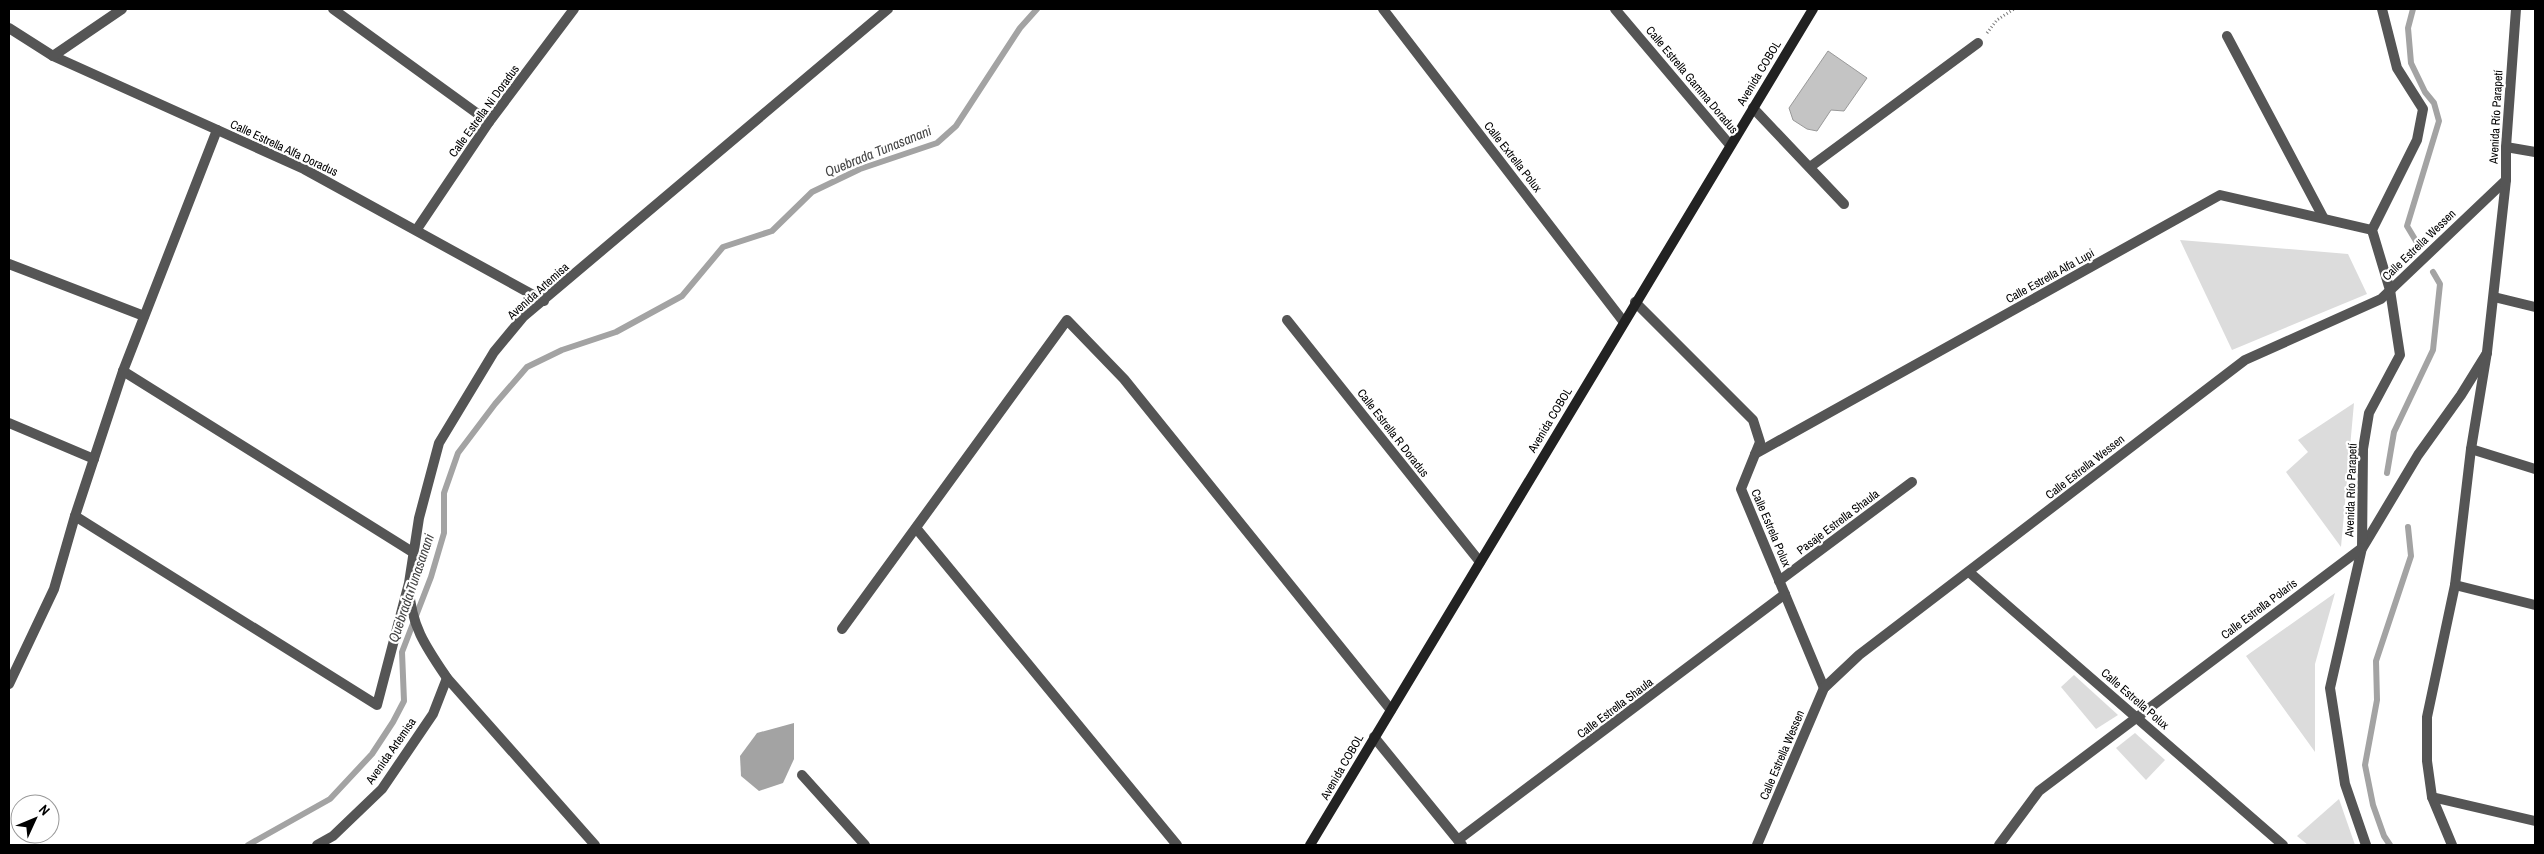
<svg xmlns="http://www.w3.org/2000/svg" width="2544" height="854" font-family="'Archivo Narrow',sans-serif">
<rect width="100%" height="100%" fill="#fff"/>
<g fill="#dcdcdc">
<path d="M2180,240L2348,254L2367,294L2232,350Z"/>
<path d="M2354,403L2341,547L2286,472L2308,452L2298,440Z"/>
<path d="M2335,593L2315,664V752L2246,656Z"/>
<path d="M2074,675L2118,715L2096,729L2061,687Z"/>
<path d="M2135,733L2165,760L2146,780L2116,748Z"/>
<path d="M2339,799L2355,845H2308L2297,836Z"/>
</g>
<path fill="#a3a3a3" d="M794,723V759L783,783L759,791L741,776L740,756L757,733Z"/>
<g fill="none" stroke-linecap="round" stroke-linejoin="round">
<g stroke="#a3a3a3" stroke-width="6">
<path d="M2413,9L2408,28L2411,63L2425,92L2434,103L2439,121L2407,226L2416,241"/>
<path d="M2387,473L2394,432L2433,350L2440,284L2433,272"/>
<path d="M248,845L330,799L372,754L393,722L404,701L402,652L431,577L444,533V493L458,453L495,404L527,367L562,350L616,332L682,296L723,247L772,231L812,192L860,169L937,143L956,126L1020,28L1037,9"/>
<path d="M2390,845L2384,836L2373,805L2365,765L2377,700L2376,661L2411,556L2408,527"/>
</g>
</g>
<path fill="#c4c4c4" stroke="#999" d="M1828,51L1867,78L1844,111L1831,110L1817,131L1807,129L1793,120L1789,108Z"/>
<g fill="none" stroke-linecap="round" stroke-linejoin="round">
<path stroke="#777" stroke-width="3" stroke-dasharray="1 2.5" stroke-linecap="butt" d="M1987,33L1997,20L2014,9"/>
<g stroke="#555" stroke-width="10">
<path d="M333,9L489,122"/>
<path d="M1287,320L1480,562"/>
<path d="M2363,547L2418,455L2461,395L2487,353"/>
<path d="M1779,581L1912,482"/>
<path d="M409,588C411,626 426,647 447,678"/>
<path d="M2366,845L2345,784L2330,688L2362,548L2363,449L2369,413L2400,355L2390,290L2372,230L2417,140L2423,109L2397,68L2382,9"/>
</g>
<g stroke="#555" stroke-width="10">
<path d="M1383,9L1623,321"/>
<path d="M1615,9L1730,145"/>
<path d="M9,28L53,56L304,169L544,301"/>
<path d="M2227,36L2323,217"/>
<path d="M53,56L122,9"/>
<path d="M1753,108L1844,204"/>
<path d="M2506,147L2535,152"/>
<path d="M1810,167L1978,43"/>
<path d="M417,229L489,122L574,9"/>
<path d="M9,264L144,316"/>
<path d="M2494,297L2535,307"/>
<path d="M1635,302L1753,420L1760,442L1741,489L1824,688"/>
<path d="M123,371L414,553"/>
<path d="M9,423L94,459"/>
<path d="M2471,449L2535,469"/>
<path d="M1755,454L2220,195L2372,230"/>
<path d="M75,516L377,705L409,583L419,518L439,443L494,352L523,317L888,9"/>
<path d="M916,528L1177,845"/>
<path d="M1969,572L2283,845"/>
<path d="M2455,585L2535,605"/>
<path d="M842,629L1067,320L1124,379L1391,710"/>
<path d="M9,684L54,589L75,516L123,371L217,130"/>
<path d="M802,775L865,845"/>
<path d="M2432,797L2535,821"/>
<path d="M1458,840L1785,594"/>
<path d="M317,845L333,836L382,789L433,714L447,678L595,845"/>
<path d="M1757,845L1824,688L1859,655L2245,360L2381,299L2506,180"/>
<path d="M1999,845L2039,791L2362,548"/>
</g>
<g stroke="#555" stroke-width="10">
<path d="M1374,737L1462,845"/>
<path d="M2452,845L2432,797L2427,761V717L2455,585L2471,449L2487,352L2506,180V147L2516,9"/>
</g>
<path stroke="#222" stroke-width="10" d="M1310,845L1813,9"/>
</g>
<g text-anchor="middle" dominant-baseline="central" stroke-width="4.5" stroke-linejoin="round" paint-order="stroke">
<g font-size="12" fill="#000" stroke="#fff">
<text transform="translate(1759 73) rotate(-59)">Avenida COBOL</text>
<text transform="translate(1692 80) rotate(50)">Calle Estrella Gamma Doradus</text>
<text transform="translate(484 111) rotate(-54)">Calle Estrella Ni Doradus</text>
<text transform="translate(2496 117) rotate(-87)">Avenida Río Parapetí</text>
<text transform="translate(284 148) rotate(25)">Calle Estrella Alfa Doradus</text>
<text transform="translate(1513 157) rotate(52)">Calle Extrella Polux</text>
<text transform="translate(2419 245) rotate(-44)">Calle Estrella Wessen</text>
<text transform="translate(2050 276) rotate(-29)">Calle Estrella Alfa Lupi</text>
<text transform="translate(538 291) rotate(-42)">Avenida Artemisa</text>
<text transform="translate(1550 420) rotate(-59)">Avenida COBOL</text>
<text transform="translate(1393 433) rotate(52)">Calle Estrella R Doradus</text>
<text transform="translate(2085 467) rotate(-38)">Calle Estrella Wessen</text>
<text transform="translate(2351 490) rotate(-88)">Avenida Río Parapetí</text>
<text transform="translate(1838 522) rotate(-37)">Pasaje Estrella Shaula</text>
<text transform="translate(1771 528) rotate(67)">Calle Estrela Polux</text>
<text transform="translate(2259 609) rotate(-37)">Calle Estrella Polaris</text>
<text transform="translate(2135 699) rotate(41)">Calle Estrella Polux</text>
<text transform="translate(1615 708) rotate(-37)">Calle Estrella Shaula</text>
<text transform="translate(391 751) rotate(-55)">Avenida Artemisa</text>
<text transform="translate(1782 755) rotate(-67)">Calle Estrella Wessen</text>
<text transform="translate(1342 767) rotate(-60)">Avenida COBOL</text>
</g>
<g font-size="14" font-style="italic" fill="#444" stroke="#fff">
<text transform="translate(878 151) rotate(-22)">Quebrada Tunasanani</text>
<text transform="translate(411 588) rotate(-71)">Quebrada Tunasanani</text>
</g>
</g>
<rect width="2544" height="854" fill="none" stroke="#000000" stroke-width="20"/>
<g transform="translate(35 819) rotate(46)"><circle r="24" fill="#ffffff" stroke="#999999"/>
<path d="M0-4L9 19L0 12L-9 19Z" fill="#000000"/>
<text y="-8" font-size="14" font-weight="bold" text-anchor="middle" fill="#000000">N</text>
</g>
</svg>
